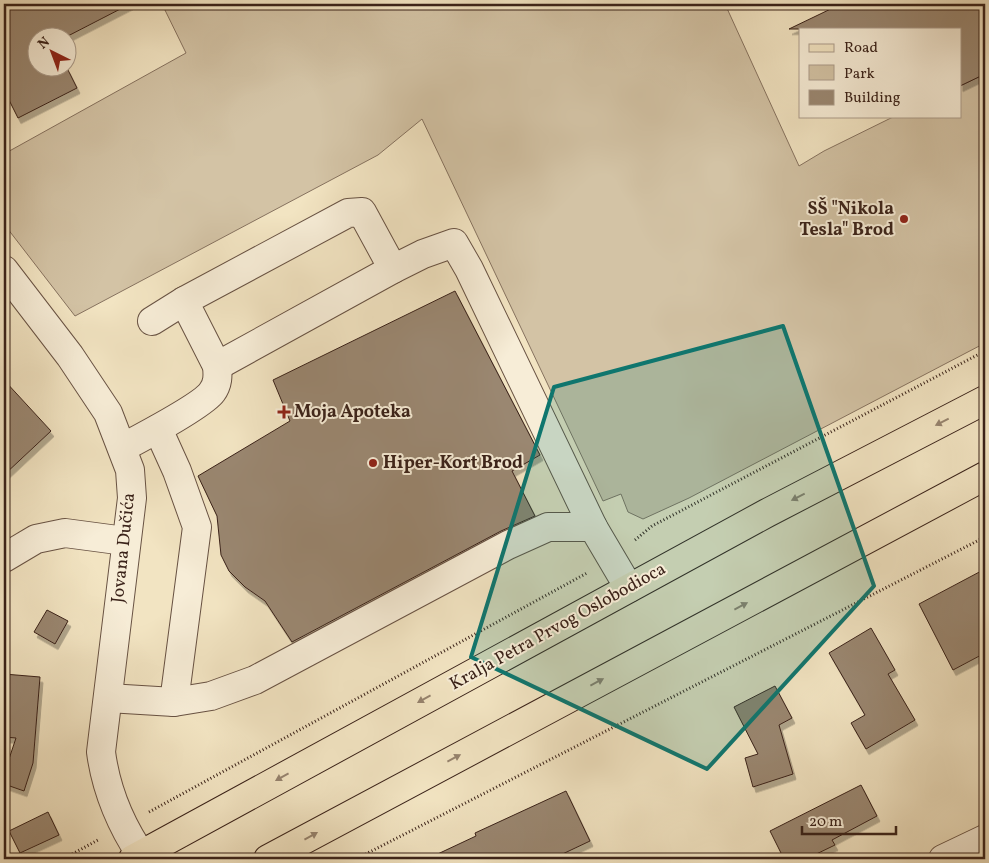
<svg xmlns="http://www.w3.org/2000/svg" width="989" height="863" font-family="Vollkorn,serif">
<defs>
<filter id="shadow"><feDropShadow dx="3" dy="5.5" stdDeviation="0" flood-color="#0004"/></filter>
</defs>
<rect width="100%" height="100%" fill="#f2e4c2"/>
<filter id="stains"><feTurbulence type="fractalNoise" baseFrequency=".004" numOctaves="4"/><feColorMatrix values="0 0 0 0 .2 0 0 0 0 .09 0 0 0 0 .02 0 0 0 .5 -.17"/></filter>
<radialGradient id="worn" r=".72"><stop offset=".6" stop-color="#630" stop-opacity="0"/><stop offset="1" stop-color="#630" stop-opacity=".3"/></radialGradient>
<path fill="#d3c3a5" stroke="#86725f" d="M162,4H725L799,166L824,151L895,116H960V86L985,74V343L689,498L643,519L628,512L621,494L603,501L422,119L378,155L75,316L4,224V154L186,53Z"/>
<g fill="#9a8771" stroke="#3a2219" filter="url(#shadow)">
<path d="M4,4H130L64,38H38V68H67L77,88L18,118L4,90Z"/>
<path d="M841,4H985V74L960,86V29H789Z"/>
<path d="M455,291L540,455L512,471L535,516L501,531L292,642L265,601L245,587L229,571L221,555L217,516L198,476L290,421L273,380Z"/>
<path d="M4,380L51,431L4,475Z"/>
<path d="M985,569V653L953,670L919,604Z"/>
<path d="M47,610L68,621L55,644L34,632Z"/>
<path d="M871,628L895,670L888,674L915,720L866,749L851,723L865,715L829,653Z"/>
<path d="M4,674L40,677L33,763L24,791L4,784V774L16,738L4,737Z"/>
<path d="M775,686L792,718L779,725L793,774L753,787L745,758L758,754L734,707Z"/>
<path d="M861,785L877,816L832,840L835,845L806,859H784L770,831Z"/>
<path d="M566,791L590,841L552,859H427L476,836L475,833Z"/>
<path d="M48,812L59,835L20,853L9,831Z"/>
</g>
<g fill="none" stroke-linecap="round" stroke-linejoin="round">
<g stroke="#685243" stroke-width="30">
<g id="minor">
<path d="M4,270L70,356L108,413L130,470L132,498L101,752C106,790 122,828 144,859"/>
<path d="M152,321L184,301"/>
<path d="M217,366L393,269L423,254L454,243L469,269L593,527L629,588"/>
<path d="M158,429L177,471L197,527L174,702"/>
<path d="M122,448C139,439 203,405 212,392C218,384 218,376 217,366L184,301L348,213L362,212L393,269"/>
<path d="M4,558L36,539L65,533L125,541"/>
<path d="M108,698L174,702L211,696L255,680L508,545L548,527H593"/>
<path d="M943,859L985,839"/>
</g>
</g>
<g stroke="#3a2219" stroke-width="30">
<g id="major">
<path d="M133,859L767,513L985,400"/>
<path d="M268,859L985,476"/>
</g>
</g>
<g stroke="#3a2219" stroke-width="3" stroke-dasharray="1 2.5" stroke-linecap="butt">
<path d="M635,540L652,526L985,351"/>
<path d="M149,812L587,573"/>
<path d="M63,859L98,840"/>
<path d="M356,859L985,537"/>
</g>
<use href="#minor" stroke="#f7edd7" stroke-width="28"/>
<use href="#major" stroke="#f2e4c2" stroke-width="28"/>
</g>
<defs><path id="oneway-solid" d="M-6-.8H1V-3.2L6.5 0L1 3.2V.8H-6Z" transform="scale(1.25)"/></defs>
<g fill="#96836e">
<use href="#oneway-solid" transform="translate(942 422) rotate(153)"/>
<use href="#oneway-solid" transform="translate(798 497) rotate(153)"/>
<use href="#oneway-solid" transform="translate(741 606) rotate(-28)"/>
<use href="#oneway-solid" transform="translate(597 682) rotate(-28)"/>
<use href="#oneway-solid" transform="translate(424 699) rotate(151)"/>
<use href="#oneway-solid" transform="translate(454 758) rotate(-28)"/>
<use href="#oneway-solid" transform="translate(282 777) rotate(151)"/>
<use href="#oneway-solid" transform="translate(311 836) rotate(-29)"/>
</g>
<path fill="#0f766e" fill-opacity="0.2" stroke="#0f766e" stroke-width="4" stroke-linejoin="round" d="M783,326L874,586L707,769L471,657L554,387Z"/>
<g fill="#8f2418" stroke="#f7edd7" stroke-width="2">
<circle cx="904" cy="219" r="5"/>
<path d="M281.5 404.5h5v5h5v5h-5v5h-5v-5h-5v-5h5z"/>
<circle cx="373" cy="463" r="5"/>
</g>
<g text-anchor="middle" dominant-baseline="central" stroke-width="4" stroke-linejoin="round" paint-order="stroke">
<g font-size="18" font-weight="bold" fill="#3a2219" stroke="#f7edd7" text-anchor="start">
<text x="894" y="209" text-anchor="end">SŠ "Nikola<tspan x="894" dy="21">Tesla" Brod</tspan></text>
<text x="294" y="412">Moja Apoteka</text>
<text x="383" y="463">Hiper-Kort Brod</text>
</g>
<g font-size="18" fill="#3a2219" stroke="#f7edd7">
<text transform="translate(124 548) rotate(-84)">Jovana Dučića</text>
<text transform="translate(558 627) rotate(-29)">Kralja Petra Prvog Oslobodioca</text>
</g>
</g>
<rect width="989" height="863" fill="none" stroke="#f2e4c2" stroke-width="20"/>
<rect x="5" y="5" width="979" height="853" fill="none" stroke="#3a2219" stroke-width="2.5"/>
<rect x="10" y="10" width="969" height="843" fill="none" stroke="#3a2219"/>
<rect x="799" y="28" width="162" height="90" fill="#f7edd7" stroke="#ab9c8b"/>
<rect x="809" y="44" width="25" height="8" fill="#f2e4c2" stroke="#ab9c8b"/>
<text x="844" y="52" font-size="15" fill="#3a2219">Road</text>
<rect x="809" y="65" width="25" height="15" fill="#d3c3a5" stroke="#ab9c8b"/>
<text x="844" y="78" font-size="15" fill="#3a2219">Park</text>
<rect x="809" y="90" width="25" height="15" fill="#9a8771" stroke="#ab9c8b"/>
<text x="844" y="102" font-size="15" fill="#3a2219">Building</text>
<g transform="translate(52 52) rotate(318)"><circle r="24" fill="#f7edd7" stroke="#ab9c8b"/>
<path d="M0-4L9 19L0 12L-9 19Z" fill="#8f2418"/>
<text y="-8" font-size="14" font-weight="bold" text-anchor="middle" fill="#3a2219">N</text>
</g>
<path d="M802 826v8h94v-8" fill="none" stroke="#3a2219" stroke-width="2.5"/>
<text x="809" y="826" font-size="15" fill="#3a2219" stroke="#f7edd7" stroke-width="4" paint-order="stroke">20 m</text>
<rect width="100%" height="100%" filter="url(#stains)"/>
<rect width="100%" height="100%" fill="url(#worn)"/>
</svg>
